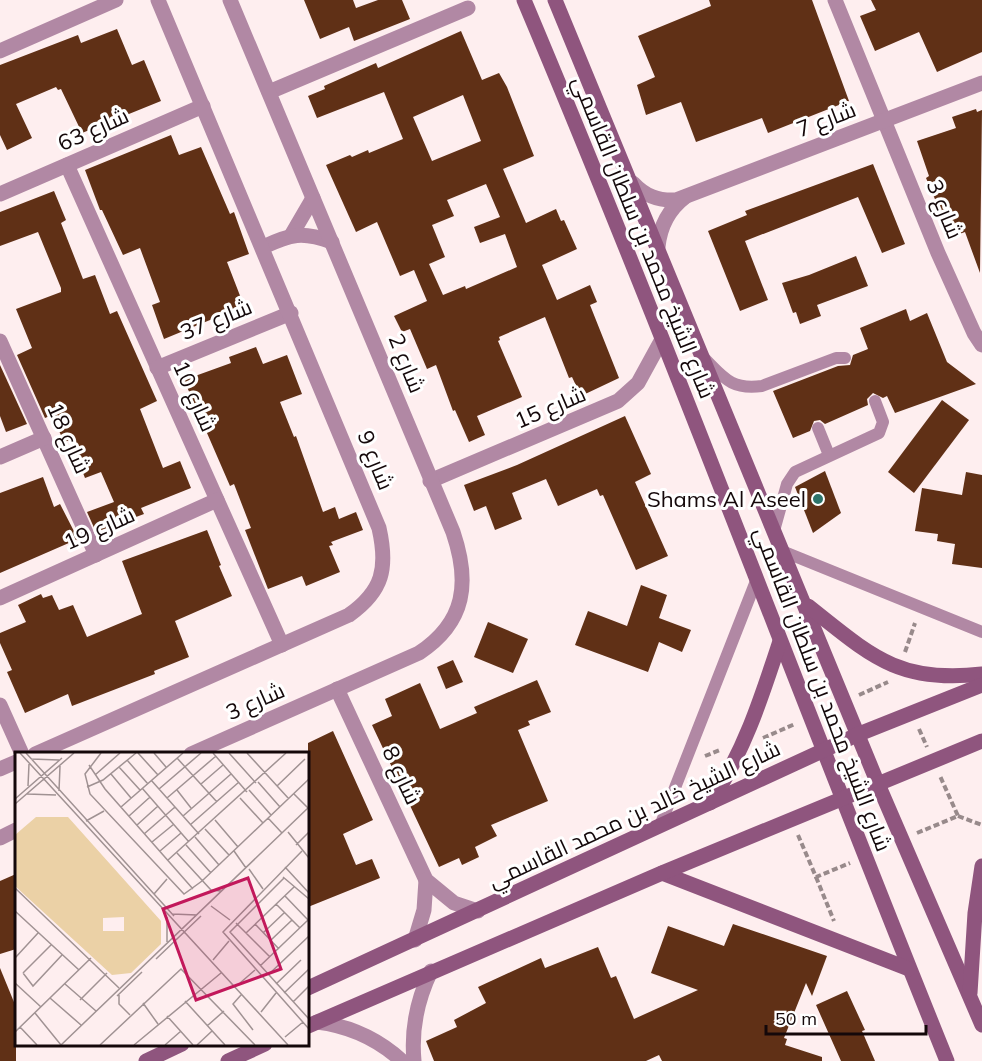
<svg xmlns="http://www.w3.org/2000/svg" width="982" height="1061" font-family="Mulish,Cairo,sans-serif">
<rect width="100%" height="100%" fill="#feeeef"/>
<g fill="#603016" fill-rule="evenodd">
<path d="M304,0H353L356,8L378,0H402L410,19L354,41L349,27L320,39Z"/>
<path d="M709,0H812L849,101L768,133L762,118L696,142L681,102L646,115L637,85L655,77L638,36L711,6Z"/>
<path d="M871,0H982V52L937,72L919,32L875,51L860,16L876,10Z"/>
<path d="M117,29L132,65L144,60L161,101L82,133L61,89L58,90L56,87L16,104L32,138L7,150L0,135V65L78,35L81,43Z"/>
<path d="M461,31L482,80L499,73L507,87L534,156L503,169L526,223L556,209L561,221L564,220L577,249L542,265L557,300L590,285L597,302L590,305L619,378L581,396L572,377L569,378L545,317L499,337L500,340L498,341L522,397L477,416L485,435L469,442L455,410L453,411L436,365L427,369L410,329L402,332L394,316L427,301L414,270L400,276L377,222L356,232L326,165L350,155L352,157L368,150L369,153L403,139L384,92L317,118L308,96L325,89L324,86L376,63L378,68ZM463,95L481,141L432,161L413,117ZM486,184L500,217L474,227L480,243L505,234L517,267L466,289L465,286L443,295L429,264L445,257L432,225L454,216L447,200Z"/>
<path d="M976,109L977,112L982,110L980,273L965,232L951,237L926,178L929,176L917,141L956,128L952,117Z"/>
<path d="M171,135L179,155L201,147L230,214L234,212L249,254L227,262L244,306L164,339L152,305L160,302L140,248L123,255L102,210H100L85,170Z"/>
<path d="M873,164L905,244L882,253L858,197L745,241L768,300L740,311L708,231L747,215L745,211Z"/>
<path d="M54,191L66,220L61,223L83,279L95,275L110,314L117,311L157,401L140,409L163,468L180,461L191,488L141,508L144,514L96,532L87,512L114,502L101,472L85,478L70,440L64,442L52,415L45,418L17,355L32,348L16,309L61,292V288L38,232L0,246V212Z"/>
<path d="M856,256L868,286L817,305L821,316L800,324L796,312L793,313L782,283L809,275Z"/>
<path d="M906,309L910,321L927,313L947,362L976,384L895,413L887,396L883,398L873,393L867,399L868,405L825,424L820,420L814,421L810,431L793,438L773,391L838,366L850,365L853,355L868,349L860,328Z"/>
<path d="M256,347L263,364L287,355L302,394L280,402L294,437L296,436L323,512L335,507L339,519L356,512L363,530L331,542L333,545L329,546L340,572L306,586L302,576L268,589L245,530L251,528L234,484L230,486L184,380L231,363L229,357Z"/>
<path d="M0,365L27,424L6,432L0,416Z"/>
<path d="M942,400L969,420L914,493L888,472Z"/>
<path d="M625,416L651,474L635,482L668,556L636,570L603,495L600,496L597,489L558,506L546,479L512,493L522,519L495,530L486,506L474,511L464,485L517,465Z"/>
<path d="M825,471L841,513L813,533L795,487Z"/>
<path d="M966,472L982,475V568L952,564L955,544L937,541L938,534L915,531L922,488L962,495Z"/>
<path d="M43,477L54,507L60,504L78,539L0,573V493Z"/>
<path d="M207,530L221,565L219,566L232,596L175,621L189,657L154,671L155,674L72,706L68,694L25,713L7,672L12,670L0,643V633L26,622L18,605L41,594L43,598L52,595L59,610L73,605L87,637L142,614L122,561Z"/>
<path d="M641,585L667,595L659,618L691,630L682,652L659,642L648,672L575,645L588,611L627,626Z"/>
<path d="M488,622L528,639L513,673L474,657Z"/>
<path d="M453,660L463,682L446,689L437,667Z"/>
<path d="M537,680L551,712L528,721L530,725L518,730L548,801L491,825L497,836L475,847L479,857L462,865L459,858L439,867L372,725L392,716L385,699L420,683L440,729L477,713L474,707Z"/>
<path d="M333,731L373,820L343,834L356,865L372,859L380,878L308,907V743Z"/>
<path d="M16,874V949L0,954V881Z"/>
<path d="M733,924L827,956L812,996L806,983L784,1038L787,1039L785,1045L822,1057V1061H662L659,1055L646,1061H434L426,1041L457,1027L454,1020L486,1003L478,987L541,958L545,968L598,947L611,978L616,976L634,1019L698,990L651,973L668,926L724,946Z"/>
<path d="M0,968L16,1007V1061H0Z"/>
<path d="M847,991L865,1030L862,1031L875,1061H841L816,1005Z"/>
</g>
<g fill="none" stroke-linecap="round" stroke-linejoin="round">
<g stroke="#988a8b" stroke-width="4" stroke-dasharray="6 3" stroke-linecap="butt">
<path d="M905,652L915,623"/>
<path d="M859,695L888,682"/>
<path d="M919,729L927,747"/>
<path d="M763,738L795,724"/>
<path d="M705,756L720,750"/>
<path d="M958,816L982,825"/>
<path d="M917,833L958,816L940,776"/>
<path d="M798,835L816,877L850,863"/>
<path d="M816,877L834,921"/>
</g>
<g stroke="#b188a4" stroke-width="12">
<path d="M704,358C724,378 731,390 762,386L836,358H845"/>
<path d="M818,428L829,455"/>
<path d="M774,531L787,484L795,472L879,433L883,422L875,401"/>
<path d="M782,551L982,632"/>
<path d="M660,826L756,581"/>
</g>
<g stroke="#b188a4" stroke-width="15">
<path d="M835,0L938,253L974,333L982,345"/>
<path d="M0,51L116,0"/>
<path d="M269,92L468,8"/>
<path d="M67,165L282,645"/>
<path d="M633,183C645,196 658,201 676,200L982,83"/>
<path d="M0,194L203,106"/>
<path d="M292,234L313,198"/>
<path d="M263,247C291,234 302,231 332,242"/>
<path d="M658,247C660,226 668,210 685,197"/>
<path d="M0,341L96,555"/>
<path d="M157,368L291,313"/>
<path d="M0,457L44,438"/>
<path d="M430,481L618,401L638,383L661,341"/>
<path d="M0,598L217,500"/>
<path d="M337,689L426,880L454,903L478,911"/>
<path d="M0,705L22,754"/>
<path d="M35,754L349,615C383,591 388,568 379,528L158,0"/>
<path d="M191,754L419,653C466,622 470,582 453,532L230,0"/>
<path d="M0,769L16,762"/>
<path d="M0,838L16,830"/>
<path d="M415,940L424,910L426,880"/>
<path d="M317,1022C350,1026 377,1038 402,1061"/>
<path d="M414,1061C411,1029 417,1000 431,971"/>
</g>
<g stroke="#8f557e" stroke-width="15">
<path d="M524,0C672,351 804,708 947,1061"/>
<path d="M555,0L878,784L982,1025"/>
<path d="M808,606C870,655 898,684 982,674"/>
<path d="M710,803C744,752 761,699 780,641"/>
<path d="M662,873L909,969"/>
<path d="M308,988L859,734L982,685"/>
<path d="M970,993L975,913L982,866"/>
<path d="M308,1026L662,873L982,741"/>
<path d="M146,1061L182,1044"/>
<path d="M228,1061L265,1044"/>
</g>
</g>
<circle fill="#2d746b" stroke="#fff" stroke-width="2" cx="818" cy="499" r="6"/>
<g text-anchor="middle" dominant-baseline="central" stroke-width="6" stroke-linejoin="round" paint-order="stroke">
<g font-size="22" fill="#14080a" stroke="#fff">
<text transform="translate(826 119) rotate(-21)">شارع 7</text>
<text transform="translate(93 129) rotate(-24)">شارع 63</text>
<text transform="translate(945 209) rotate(68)">شارع 3</text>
<text transform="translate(644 237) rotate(68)">شارع الشيخ محمد بن سلطان القاسمي</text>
<text transform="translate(216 319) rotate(-22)">شارع 37</text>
<text transform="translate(407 363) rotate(68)">شارع 2</text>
<text transform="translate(195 396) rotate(66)">شارع 10</text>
<text transform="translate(550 407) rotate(-23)">شارع 15</text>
<text transform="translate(69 438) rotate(66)">شارع 18</text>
<text transform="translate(376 460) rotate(68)">شارع 9</text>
<text transform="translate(99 528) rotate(-24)">شارع 19</text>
<text transform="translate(823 689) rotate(69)">شارع الشيخ محمد بن سلطان القاسمي</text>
<text transform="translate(255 701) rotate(-24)">شارع 3</text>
<text transform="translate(402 775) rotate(65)">شارع 8</text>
<text transform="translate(634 814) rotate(-25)">شارع الشيخ خالد بن محمد القاسمي</text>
</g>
<g font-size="22" fill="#14080a" stroke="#fff" text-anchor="end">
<text x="806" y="499">Shams Al Aseel</text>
</g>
</g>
<g transform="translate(15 752)">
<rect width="294" height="294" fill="#feeeef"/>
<path d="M21,65H53L146,169V192L116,221L97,223L0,134V83ZM109,165V179H88V166Z" fill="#ebd1a6" fill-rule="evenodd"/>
<path fill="none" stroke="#a09293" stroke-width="1.5" d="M5,1L273,293M11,1L159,164M86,1L70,22L75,42L169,142L187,129L294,27M123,1L143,23M139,1L151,15M198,1L232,40M214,1L241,31M232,1L274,47M162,6L202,50M16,7L44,8M112,8L133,32M74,13L90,37L178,137M104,15L125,38M96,22L116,46M80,23L105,1M136,28L184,82M243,30L265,55M186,32L208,13M13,34L14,12M262,34L290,7M72,35L88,28L121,1M127,36L174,90M144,37L186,1M162,38L176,56M234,38L256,63M44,39L45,14M12,42L41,43M279,42L293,56M152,46L201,4M225,46L248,71M0,47L47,6M0,52L59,1M106,55L168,1M114,64L135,45M168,64L216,22M253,66L267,81M200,68L223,95M71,69L89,59M122,73L143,54M175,73L224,30M190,77L214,103M273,80L294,106M129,82L160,55M180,85L204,113M137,90L159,72M171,93L196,121M281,93L294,80M145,99L166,81M219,99L231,116M287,99L208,180L294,277M162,101L196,138L206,139M153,108L271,1M270,115L294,141M234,117L248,137M268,125L294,147M269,126L215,180L294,267M0,136L104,236M139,142L152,127M270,144L294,169M261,152L285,176M196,154L215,168M0,159L64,218M157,162L182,163M221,171L255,205M240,172L264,197M231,181L279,135M248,181L269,161M256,188L277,168M152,190V165M0,206L23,181M141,207L186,164M198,208L214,189M245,214L293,168M8,221L18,234L47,203M8,221L36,193M253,223L294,184M0,231L26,255M225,231L240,218M50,232L81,259M261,232L286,208M269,241L294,217M104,243V252L115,263M226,243L218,252L238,278M102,244L127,220M35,246L66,273M65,248L92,221M170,249L210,293M278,250L294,234M128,251L143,272M246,260L261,241M20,261L46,293M152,264L178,293M192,274L209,259M5,275L22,293M0,280L76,206M270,285L288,270M46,293L294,55M85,293L166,217L240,293M119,293L206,221M150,293L166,279M182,293L197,279"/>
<path fill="#c2185b" fill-opacity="0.15" stroke="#c2185b" stroke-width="3" d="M233,126L266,217L181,248L148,157Z"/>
<rect width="294" height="294" fill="none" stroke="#14080a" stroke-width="3"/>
</g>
<path d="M766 1025v9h160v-9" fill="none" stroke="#14080a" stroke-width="3"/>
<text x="775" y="1025" font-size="18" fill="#14080a" stroke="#ffffff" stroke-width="4.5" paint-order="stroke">50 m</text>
</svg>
